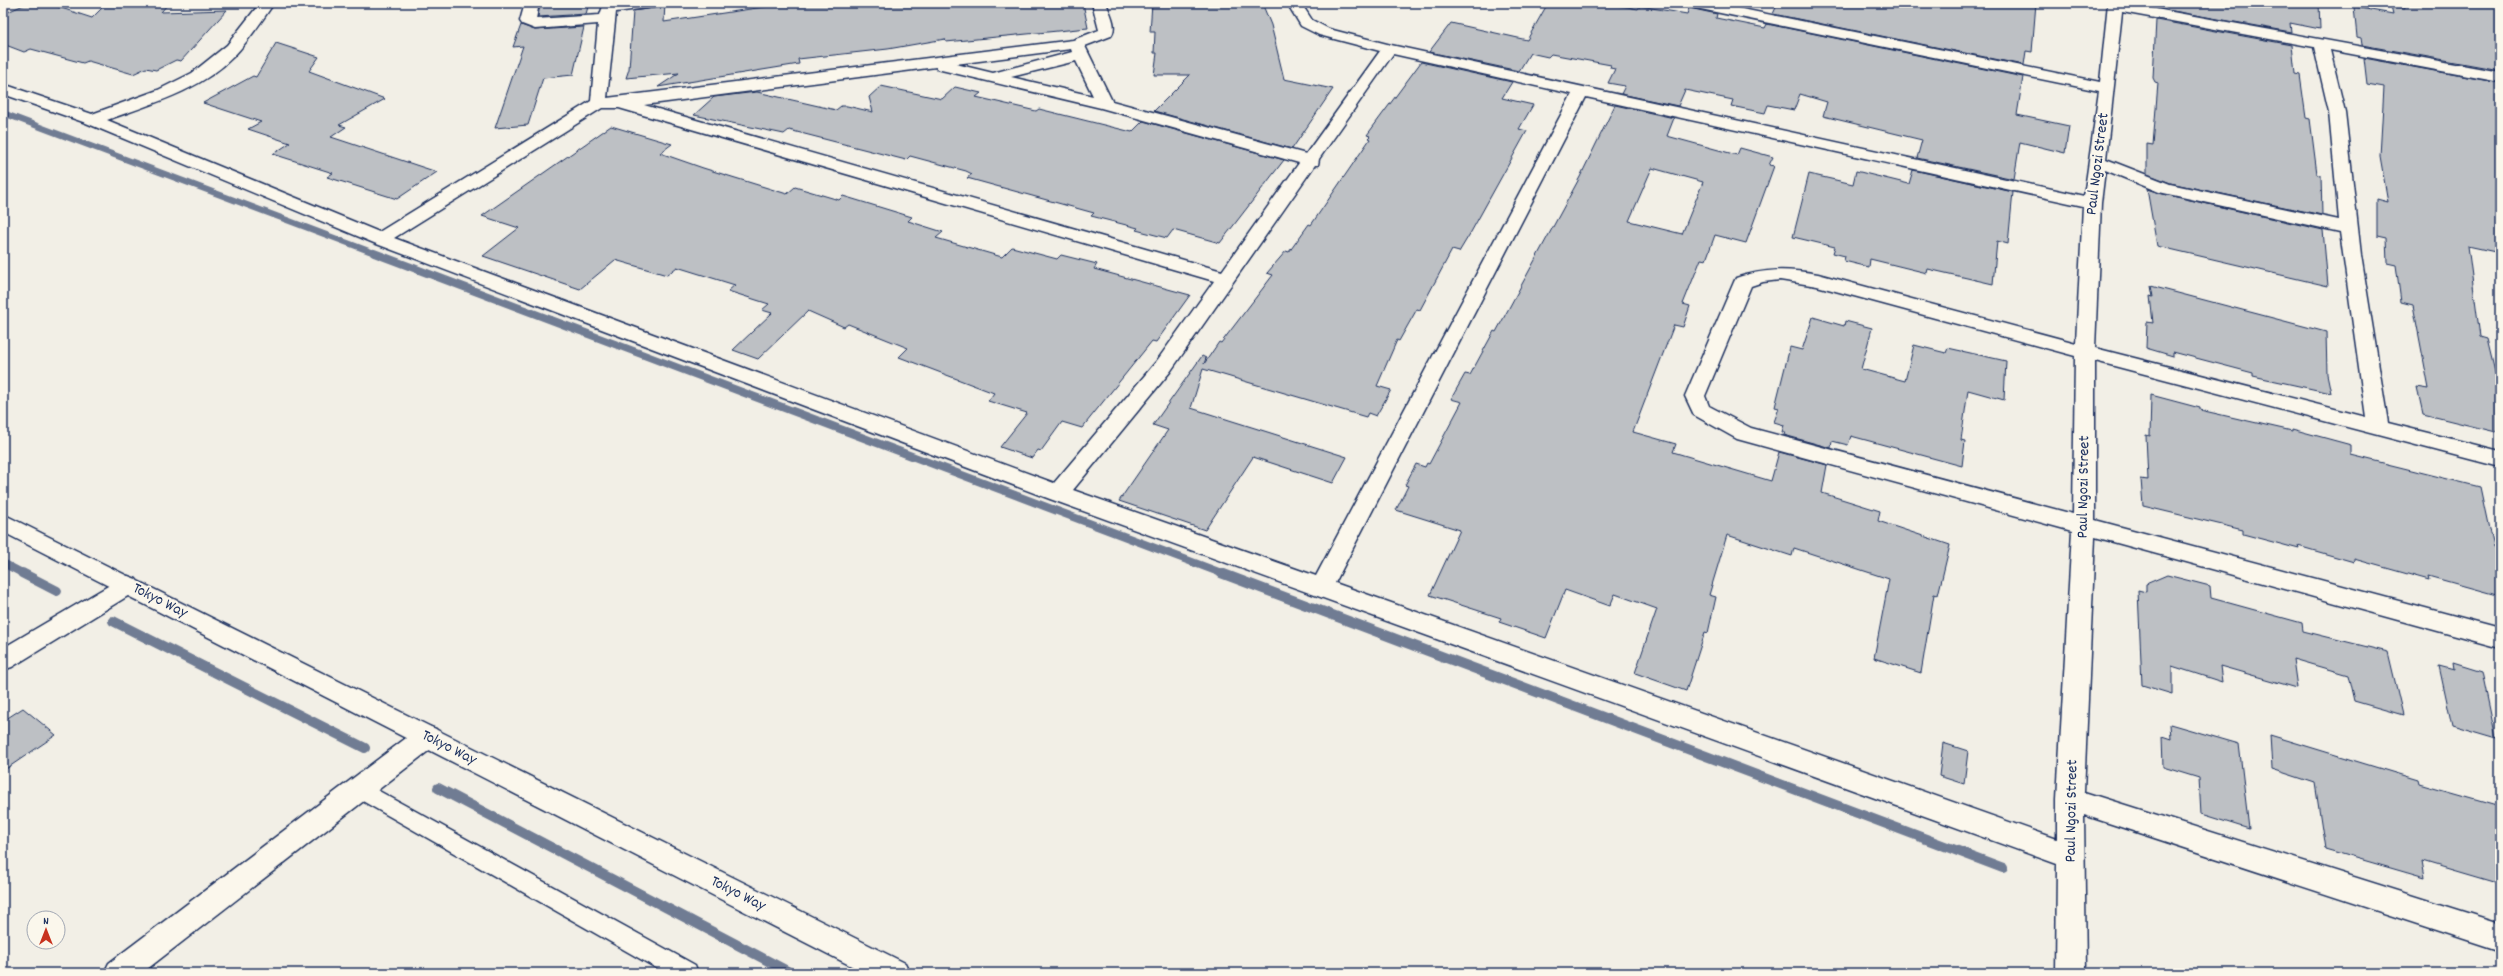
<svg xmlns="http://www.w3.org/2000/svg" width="2503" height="976" font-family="Dekko,sans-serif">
<rect width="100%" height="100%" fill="#f2efe6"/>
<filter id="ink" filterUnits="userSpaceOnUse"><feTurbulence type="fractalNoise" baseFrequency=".025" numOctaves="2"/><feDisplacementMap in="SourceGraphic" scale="8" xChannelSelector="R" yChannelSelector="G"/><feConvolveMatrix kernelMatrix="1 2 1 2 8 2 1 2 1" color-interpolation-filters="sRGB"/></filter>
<g filter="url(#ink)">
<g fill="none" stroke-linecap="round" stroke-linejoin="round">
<path stroke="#707b93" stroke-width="6" d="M3,113L377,254"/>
<g stroke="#707b93" stroke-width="8">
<path d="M374,253L1224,574"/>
<path d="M3,563L24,574"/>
</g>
<g stroke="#707b93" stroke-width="10">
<path d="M22,573L57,591"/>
<path d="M1221,573L2003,868"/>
<path d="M113,621L365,748"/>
<path d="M438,788L791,973"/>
</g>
</g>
<g fill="#bdc0c4" stroke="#1b2f5e" fill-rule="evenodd">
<path d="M28,3H46L92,18L106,4L169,3L161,12L227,10L181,61L176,60L156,70L146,68L133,74L88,61L83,63L31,49L24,52L3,44V14Z"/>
<path d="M540,3H589L586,14L538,17Z"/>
<path d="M662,3H665L664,22L790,3H1083L1088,28L946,42L945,39L888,49L798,59L799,64L658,87L679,73L626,78L629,69L633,11L654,8Z"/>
<path d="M1152,3H1262L1271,25L1284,79L1333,89L1292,149L1154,111L1190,75H1154L1157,53H1154L1155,32H1150Z"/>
<path d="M1548,3H1605L1638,9L1640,6L1687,14L1689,8L1717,14L1716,18L1765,28L1767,24L2023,77L2017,115L2069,126L2065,153L2020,142L2014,179L1917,158L1922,140L1823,116L1827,102L1800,94L1794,110L1768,105L1765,113L1731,106L1733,100L1685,90L1678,106L1621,94L1625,86L1608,83L1615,69L1610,68L1611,65L1551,54L1548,57L1530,53L1519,71L1429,52L1451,23L1527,40Z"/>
<path d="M1778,3H2036L2032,52L2026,51L2024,65L1773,14Z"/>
<path d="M2156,3H2319L2320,29L2290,23L2291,32L2156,8Z"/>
<path d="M2404,3H2500V70L2362,45L2361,38L2357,37L2354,7L2393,14L2391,6L2405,8Z"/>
<path d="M2156,20L2292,45L2295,74L2300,75L2306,118L2310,119L2317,174L2321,175L2322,215L2170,183L2147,174V144L2153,145L2158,83L2155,82L2153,78Z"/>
<path d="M521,25L535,30L584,27L573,75L543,78L528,125L495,128L523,46L513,47Z"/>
<path d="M276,43L319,57L309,71L385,99L339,125L346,127L331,137L437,172L397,199L327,177L333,173L273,154L290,143L248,129L261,122L203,103L253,76L256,77Z"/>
<path d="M2364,58L2500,83V253L2468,246L2480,337L2487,339L2500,393V433L2423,414L2417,387L2429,389L2413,305L2401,302L2396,265L2387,263L2386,238L2377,236V199L2388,202L2380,156L2384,87L2367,84Z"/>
<path d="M1421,62L1512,82L1502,98L1533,105L1519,129L1527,131L1471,232L1459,252L1452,250L1420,310L1417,309L1399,341L1397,340L1377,386L1391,390L1376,416L1368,413L1366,417L1203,369L1191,408L1347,457L1333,483L1253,457L1205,530L1119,501L1168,430L1153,425L1202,356L1206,358L1204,364L1219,342L1221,343L1273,275L1267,273L1286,251L1289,252L1309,224L1311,225L1370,139L1368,138L1370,136L1367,135Z"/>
<path d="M881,86L942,99L955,87L981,93L976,97L1036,111L1039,109L1132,132L1143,121L1284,160L1220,243L1173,230L1167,238L1136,230L1138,228L1091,216L1094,213L967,178L972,174L966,171L910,156L906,160L789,130L784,134L694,115L714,97L757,92L836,110L841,106H847L873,112L869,97Z"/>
<path d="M1615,105L1674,118L1667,136L1737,155L1740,148L1773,157L1769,165L1774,166L1746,243L1715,235L1706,260L1701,259L1683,304L1690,306L1683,327L1674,325L1633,432L1676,444L1673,452L1771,481L1779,452L1827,465L1822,493L1880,511L1878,521L1950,545L1938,595L1934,594L1921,673L1874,658L1889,579L1794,548L1792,556L1727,535L1709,595L1716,597L1708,633L1705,632L1686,691L1635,673L1657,609L1615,594L1610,606L1565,590L1546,638L1499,622L1501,618L1430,595L1460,530L1396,510L1408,486L1405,485L1416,464L1425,467L1427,463L1429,464L1462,402L1451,399L1465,374L1470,375L1494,331L1496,332L1580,177ZM1652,168L1703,182L1682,234L1629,221Z"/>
<path d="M611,126L672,144L660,153L703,168L787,194L795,187L839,200L843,196L912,217L908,221L943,232L936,238L1002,257L1012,247L1057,259L1061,255L1097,264L1094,269L1190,295L1156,342L1152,341L1082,428L1062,422L1041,451L1038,450L1032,458L1000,447L1027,413L988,401L994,393L899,357L908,348L848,324L844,327L808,311L758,359L733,350L772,313L762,310L769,304L728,291L735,285L677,267L667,275L615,260L580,289L483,256L519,228L482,216Z"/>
<path d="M1913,170L2013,192L2008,244L1997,241L1993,284L1928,269L1927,273L1870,259L1869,267L1844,261L1845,256L1833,253L1835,247L1793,237L1809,174L1853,184L1856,171L1909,184Z"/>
<path d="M2147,189L2159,193L2323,230L2328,286L2157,246Z"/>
<path d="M2151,286L2326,332L2327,374L2331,393L2253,376V373L2173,352V356L2146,348L2147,322L2153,323L2150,296L2153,297Z"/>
<path d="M1813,317L1844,326L1845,321L1872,328L1861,369L1905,381L1914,345L1946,353L1948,348L2006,361L2004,400L1968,390L1961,440L1965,441L1962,466L1851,436L1848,445L1832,441L1831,448L1784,435L1785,432H1782L1784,425L1774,422L1779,408L1775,407L1790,347L1802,350Z"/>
<path d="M2151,395L2200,408V410L2292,431V429L2351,445V455L2480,487L2493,548L2500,549V596L2428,576L2429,580L2354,559V562L2298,546L2299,549L2243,534V530L2143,506L2141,479L2148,480L2146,435L2150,436Z"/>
<path d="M2167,575L2210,586L2211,598L2302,623L2303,631L2388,652L2403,715L2354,701L2348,675L2293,659L2297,688L2220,666L2222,682L2172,666V694L2142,685L2138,590L2146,592V584Z"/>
<path d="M2453,663L2482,672L2496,739L2452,726L2439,666L2454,670Z"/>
<path d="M23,708L56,735L3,771V721Z"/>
<path d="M2170,724L2239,744L2249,829L2201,814L2199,778L2163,767L2162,736L2171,739Z"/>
<path d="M2270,735L2418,780L2419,784L2500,807V884L2422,861L2425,878L2325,849L2315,783L2272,769Z"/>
<path d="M1943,743L1968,751L1964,784L1939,776Z"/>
</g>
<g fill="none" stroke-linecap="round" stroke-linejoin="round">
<g stroke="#1b2f5e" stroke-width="3">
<path id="service" d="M359,780L695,965L698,973H665L352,795L349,789L352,783Z"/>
</g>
<g stroke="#1b2f5e" stroke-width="3">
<g id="minor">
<path d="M260,3H274C262,21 249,40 234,56C200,91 151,104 107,120L379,232L591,101L598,24L535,29L522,24L520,21L525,3H539L536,19L600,15L604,3H661L654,7L616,12L607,98L1073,40L1099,30L1092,3H1106C1110,13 1118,27 1111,36L1085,46L1112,101L1306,154L1380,51L1319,35L1301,26L1287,3H1301L1312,20L1329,29L1391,45L2084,196L2099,91L1691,7L1684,3H1713L2100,82L2108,3H2123L2500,72V82L2330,50L2345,112L2361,255L2388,423L2500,451V467L2095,361V520L2500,628V648L2095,537L2084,792L2500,923V951L2084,815L2086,973H2056L2057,864L1050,499L374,243L86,123L3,94V84L92,114L158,90L192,73L227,45ZM2122,12L2314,47L2329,112L2339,220L2170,184L2106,159ZM1071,49L1072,52L993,73L956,64ZM1393,54L1572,94L1316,576L1073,490L1170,372L1315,165H1318L1319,159ZM1076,61L1093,96L1011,77ZM936,67L937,69L1101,108L1299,163L1222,271L644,105ZM1586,97L2083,206L2076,343L1818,274C1789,269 1765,268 1736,278L1734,282L1685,396L1694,415L1737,439L2072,531L2057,799V839L1335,583ZM602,108H619L1214,281L1156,362L1054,483L394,238ZM2105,170L2159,192L2340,232L2366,417L2095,348L2101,203ZM1780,280L1817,286L2075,356L2073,514L1751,428L1709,406L1705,396L1751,286L1763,282Z"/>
<path d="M128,576L136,579L140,585L136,591L12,667L3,670V648L120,579Z"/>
<path d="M427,726L436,729L440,737L436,745L142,973H104L109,963L418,729Z"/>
</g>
</g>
<g stroke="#1b2f5e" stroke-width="3">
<path id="secondary" d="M3,514L905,963L910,973H865L3,532Z"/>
</g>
<use href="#service" fill="#fbf7ec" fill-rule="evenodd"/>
<use href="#minor" fill="#fbf7ec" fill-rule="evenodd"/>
<use href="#secondary" fill="#fbf7ec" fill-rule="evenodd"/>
</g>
</g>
<g text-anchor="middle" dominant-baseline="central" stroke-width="4" stroke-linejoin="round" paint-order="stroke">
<g font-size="16" fill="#1b2f5e" stroke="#fbf7ec">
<text transform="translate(2098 164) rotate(-83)">Paul Ngozi Street</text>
<text transform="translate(2084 487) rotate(-89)">Paul Ngozi Street</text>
<text transform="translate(160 601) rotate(27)">Tokyo Way</text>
<text transform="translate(449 748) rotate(27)">Tokyo Way</text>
<text transform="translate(2072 811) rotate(-89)">Paul Ngozi Street</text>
<text transform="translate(738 894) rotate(27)">Tokyo Way</text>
</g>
</g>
<rect width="2503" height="976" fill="none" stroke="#fbf7ec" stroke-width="16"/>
<rect x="8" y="8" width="2487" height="960" fill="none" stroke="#1b2f5e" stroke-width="1.5" filter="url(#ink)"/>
<g transform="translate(46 930)"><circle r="19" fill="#fbf7ec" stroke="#a1a7b3"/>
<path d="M0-3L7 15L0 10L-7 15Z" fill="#c8321e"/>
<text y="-6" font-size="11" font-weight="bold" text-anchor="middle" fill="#1b2f5e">N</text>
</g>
</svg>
